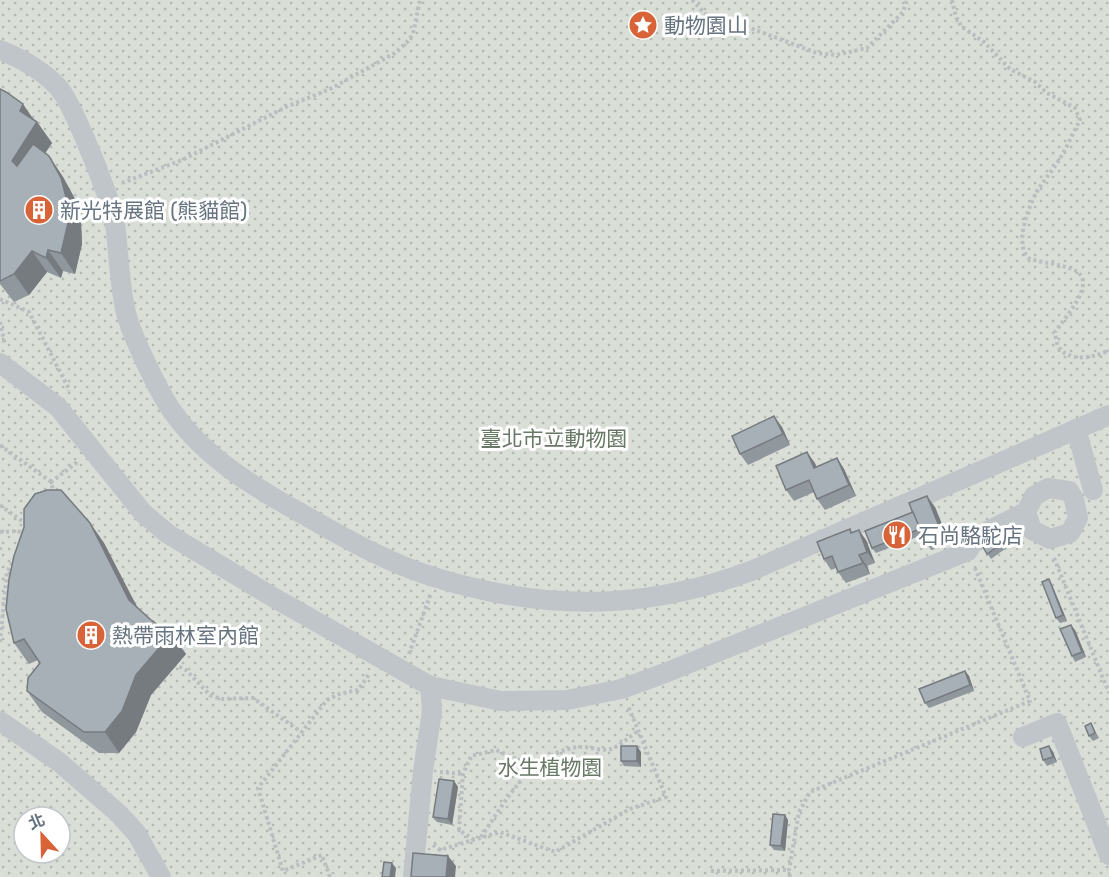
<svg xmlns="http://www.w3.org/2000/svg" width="1109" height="877" font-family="Rubik,'Noto Sans TC',sans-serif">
<defs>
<pattern id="park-dots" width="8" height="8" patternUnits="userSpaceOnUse" patternTransform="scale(1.5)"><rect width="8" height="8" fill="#d9ded7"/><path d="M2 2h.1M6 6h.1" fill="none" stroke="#b4b9b4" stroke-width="1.8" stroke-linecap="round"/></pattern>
</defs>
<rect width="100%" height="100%" fill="#f9f9f7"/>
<path fill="url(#park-dots)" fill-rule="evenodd" d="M0,0H1109V877H0ZM24,817H60V853H24Z"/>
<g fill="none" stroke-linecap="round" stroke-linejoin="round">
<g stroke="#bbbec1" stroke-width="4" stroke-dasharray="3 3" stroke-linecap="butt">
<path d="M692,0L717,26L737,23L817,53L836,55L867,48L903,12L907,0"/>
<path d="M952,0L956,17L961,26L984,42L1010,69L1035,82L1047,93L1075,108L1080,120C1072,135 1065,152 1055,166C1049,175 1041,184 1036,193C1028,209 1013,246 1030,259C1044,263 1059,264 1072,269C1101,280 1065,317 1055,332C1056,336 1056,342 1058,346C1068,363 1095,358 1109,350"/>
<path d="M122,183L182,160L286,107L330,89L395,53L407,42L413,34L420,0"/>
<path d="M0,299L29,312L69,389L68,391"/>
<path d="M0,322L5,345"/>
<path d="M0,445L51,482"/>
<path d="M54,494L51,482L79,461"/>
<path d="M0,505L26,524"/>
<path d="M0,532L18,531L25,535"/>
<path d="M0,547V553"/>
<path d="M1054,558L1109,693"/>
<path d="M0,642L7,572L14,559"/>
<path d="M409,654L431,593"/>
<path d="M174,664L186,670L210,695L221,699L253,698L301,732"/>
<path d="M440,772L463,774"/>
<path d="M481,837C506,801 531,752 579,747C589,746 602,752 611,749C620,746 630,736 638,731"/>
<path d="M474,840L459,830L463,774L471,756L496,750L534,767"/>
<path d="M433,845L440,850L500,832L555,852L630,809L666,797L628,706"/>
<path d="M711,871L789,870"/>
<path d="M330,877L322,855L283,871L258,788L327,700L339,694L358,690L370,673"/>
<path d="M790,877L789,870L799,812L810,792L1030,701L975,568"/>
</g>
<g stroke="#c0c5c9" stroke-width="20">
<path d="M0,50C20,58 43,71 58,87C73,103 111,200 115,223C119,254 119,287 127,317C135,342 156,386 170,408C203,457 255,488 306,516C332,531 358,546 385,558C412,571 441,580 470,587C568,611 656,606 751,571L1109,415"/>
<path d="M0,363L58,407L143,513L168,534L271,596L430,686L501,701L567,700L621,689L665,673L968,551L976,537L1026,512L1034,496L1048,488L1069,491L1074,499L1078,518L1070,533L1050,539L1032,530L1026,512"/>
<path d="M1076,429L1093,490"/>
<path d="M0,721L59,762L119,814L137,834L161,877"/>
<path d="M1023,737L1057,723L1109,855"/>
<path d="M413,877L423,771L432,711L430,686"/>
</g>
</g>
<g fill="#90979d">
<path d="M0,89L37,122L52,143L45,153L49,156L63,177L75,199L81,222L82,244L75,274L63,271L61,278L47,272L29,295L14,302L0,284Z"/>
<path d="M782,427L790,445L748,465L740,454Z"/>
<path d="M807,452L816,467L837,458L844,469L856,496L825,510L817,499L814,492L794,501L786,490Z"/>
<path d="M935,507L949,542L931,550L922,535L876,553L872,548Z"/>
<path d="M90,523L104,543L136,606L151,620L171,634L186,654L151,695L136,732L119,753H99L42,712L27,691L40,663L38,660L29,664L14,643Z"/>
<path d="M850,529L852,532L866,540L875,563L867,566L870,574L846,583L838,572L836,568L831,570L824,559Z"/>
<path d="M1003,532L1012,544L991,559L983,547Z"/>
<path d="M1052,585L1067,621L1060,623L1056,618Z"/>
<path d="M1075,630L1086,657L1075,662L1072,656Z"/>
<path d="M965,671L969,676L974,691L929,708L925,703Z"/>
<path d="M1091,723L1099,738L1093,741L1089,736Z"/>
<path d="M1049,746L1053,752L1057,762L1047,766L1043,760Z"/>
<path d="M641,752V767L624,766L621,761Z"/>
<path d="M454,781L458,787L452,825L437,822L433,817Z"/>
<path d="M785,815L788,820L785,851L774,850L770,845Z"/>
</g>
<g fill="#767b80">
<path d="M23,104L36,123L37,122L52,143L26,182L12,161L20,111Z"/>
<path d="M49,156L63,177L75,199L81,222L82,244L75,274L61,253Z"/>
<path d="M48,250L63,271L61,278L46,258Z"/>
<path d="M32,251L47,272L29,295L14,274Z"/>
<path d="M774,416L782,427L790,445L783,434Z"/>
<path d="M807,452L815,463L822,479L814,468Z"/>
<path d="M837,458L844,469L856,496L849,485Z"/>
<path d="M927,496L935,507L949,542L941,531Z"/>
<path d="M90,523L104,543L144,620L129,600Z"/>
<path d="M859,530L866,540L875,563L867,552Z"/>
<path d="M859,555L867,566L870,574L863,563Z"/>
<path d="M1049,579L1052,585L1067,621L1063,615Z"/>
<path d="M1071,625L1075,630L1086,657L1082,652Z"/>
<path d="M171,634L186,654L151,695L136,732L119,753L105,732L136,675Z"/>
<path d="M965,671L969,676L974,691L970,685Z"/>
<path d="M637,746L641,752V767L637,761Z"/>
<path d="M1049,746L1053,752L1057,762L1053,757Z"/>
<path d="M454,781L458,787L452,825L448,819Z"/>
<path d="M785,815L788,820L785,851L781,846Z"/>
<path d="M448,856L456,866L455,877H446Z"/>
<path d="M392,863L396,868L395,877H390Z"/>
</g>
<g fill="#a8b0b7" stroke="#767b80" stroke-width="1.5">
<path d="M0,89L6,92L23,104L20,111L37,122L12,161L17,166L33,144L49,156L61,178L67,201L68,223L61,253L48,250L46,258L32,251L14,274L0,281Z"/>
<path d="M774,416L783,434L740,454L732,436Z"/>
<path d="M807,452L814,468L837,458L849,485L817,499L809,480L786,490L776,466Z"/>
<path d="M47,490H61L90,523L129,600L151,620L171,634L136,675L122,711L105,732H84L27,691L28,678L40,663L24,639L14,643L6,609L9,579L14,556L24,527V509L35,494Z"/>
<path d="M927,496L941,531L923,539L909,503Z"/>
<path d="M913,512L920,529L872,548L865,531Z"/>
<path d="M850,529L851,533L859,530L867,552L859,555L863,563L838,572L832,556L824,559L817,542Z"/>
<path d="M1003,532L1008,539L987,554L983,547Z"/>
<path d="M1049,579L1063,615L1056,618L1042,582Z"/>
<path d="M1071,625L1082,652L1072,656L1060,629Z"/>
<path d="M965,671L970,685L925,703L919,689Z"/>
<path d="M1091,723L1095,733L1089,736L1085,726Z"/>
<rect x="621" y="746" width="16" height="15"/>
<path d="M1049,746L1053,757L1043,760L1040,749Z"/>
<path d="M439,779L454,781L448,819L433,817Z"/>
<path d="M773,814L785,815L781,846L770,845Z"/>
<path d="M413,853L448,856L446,877H411Z"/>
<path d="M384,862L392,863L390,877H382Z"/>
</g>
<defs>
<g id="sight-disc" transform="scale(1.5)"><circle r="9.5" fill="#d96338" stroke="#fff"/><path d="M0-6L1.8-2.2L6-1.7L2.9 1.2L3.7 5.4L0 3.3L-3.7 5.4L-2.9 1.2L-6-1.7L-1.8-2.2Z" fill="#fff"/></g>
<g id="building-disc" transform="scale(1.5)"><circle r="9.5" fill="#d96338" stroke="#fff"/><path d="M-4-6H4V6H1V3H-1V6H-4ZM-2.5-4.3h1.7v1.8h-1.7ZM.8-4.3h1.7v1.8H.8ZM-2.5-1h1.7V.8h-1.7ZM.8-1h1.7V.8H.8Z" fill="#fff"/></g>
<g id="restaurant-disc" transform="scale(1.5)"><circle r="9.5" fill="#d96338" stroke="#fff"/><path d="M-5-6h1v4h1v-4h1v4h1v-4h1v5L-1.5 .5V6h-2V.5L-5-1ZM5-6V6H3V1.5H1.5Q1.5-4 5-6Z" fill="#fff"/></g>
</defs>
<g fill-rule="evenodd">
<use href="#sight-disc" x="643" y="25"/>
<use href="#building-disc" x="39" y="210"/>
<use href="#restaurant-disc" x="897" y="535"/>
<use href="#building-disc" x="91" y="635"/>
</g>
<g text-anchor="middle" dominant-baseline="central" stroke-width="6" stroke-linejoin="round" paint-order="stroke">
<g font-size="21" fill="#667481" stroke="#fff" text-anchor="start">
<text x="664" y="25">動物園山</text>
<text x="60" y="210">新光特展館 (熊貓館)</text>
<text x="918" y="535">石尚駱駝店</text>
<text x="112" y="635">熱帶雨林室內館</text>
</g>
<g font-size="21" fill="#677965" stroke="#fff">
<text x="554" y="438">臺北市立動物園</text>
<text x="550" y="767">水生植物園</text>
</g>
</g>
<g transform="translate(42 835) rotate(338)"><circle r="28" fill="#ffffff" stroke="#c2c7cd" stroke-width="1.5"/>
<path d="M0-4.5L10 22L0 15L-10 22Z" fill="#d96338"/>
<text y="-9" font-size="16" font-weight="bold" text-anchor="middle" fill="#667481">北</text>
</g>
</svg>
